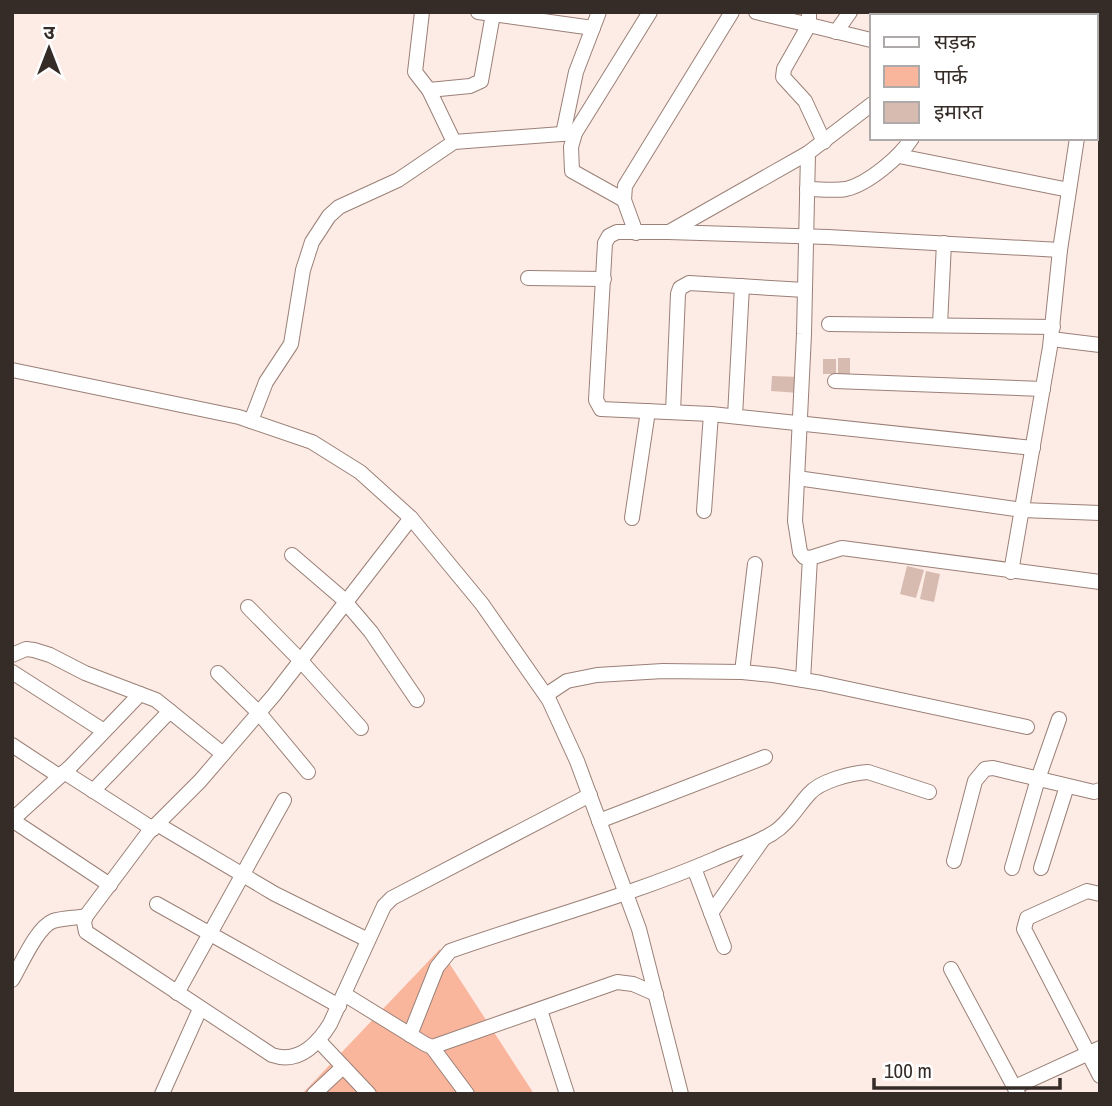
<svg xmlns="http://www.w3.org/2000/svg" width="1112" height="1106" font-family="'Archivo Narrow','Noto Sans Devanagari',sans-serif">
<rect width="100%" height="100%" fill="#fdebe5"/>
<path fill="#f9b69d" d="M440,949L534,1094H302Z"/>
<g fill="#d7bbb1">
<rect x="838" y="358" width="12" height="17"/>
<rect x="823" y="359" width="13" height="15"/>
<path d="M772,376L800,377L799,393L771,391Z"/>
<path d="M907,566L924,570L916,598L900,594Z"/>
<path d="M926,571L940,574L934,602L920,599Z"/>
</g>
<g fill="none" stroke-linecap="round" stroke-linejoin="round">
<g stroke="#9a8077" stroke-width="16">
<g id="street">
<path d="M422,12L415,72L429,90L454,142"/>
<path d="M478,12L593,28"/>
<path d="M756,12L871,40"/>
<path d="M809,12V25L784,69L783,77L805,101L824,142"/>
<path d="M995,16L999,12"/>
<path d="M1058,16L1063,12"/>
<path d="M1096,16V12"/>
<path d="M836,32L850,12"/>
<path d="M429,90L470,86L481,81L493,14"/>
<path d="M563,134L576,72L599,12"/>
<path d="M808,153L804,334L795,521L800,552L804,557L810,558L842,548L1100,582"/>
<path d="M899,156L1069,190"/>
<path d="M807,189C820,189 834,191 846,189C868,184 900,157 912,138"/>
<path d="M624,200L572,171L571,147L575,133L650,12"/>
<path d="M669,232L808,153L872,104"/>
<path d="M636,233L624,200L625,186L732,12"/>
<path d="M528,278L604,279"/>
<path d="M829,324L1053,327"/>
<path d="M940,325L944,243"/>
<path d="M1051,339L1100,345"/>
<path d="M12,370L239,417L312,442L360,472L411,518L482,604L549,700L577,761L639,929L681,1094"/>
<path d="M835,381L1043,389"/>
<path d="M673,412L678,294L680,288L689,283L805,290"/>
<path d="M735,416L742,286"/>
<path d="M251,421L266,382L291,344L303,270L312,242L329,216L339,207L398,180L454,142L575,133"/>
<path d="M1033,448L711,414L601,409L596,400L605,243L609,236L617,232H668L828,237L1060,250"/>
<path d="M797,478L1022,510L1100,513"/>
<path d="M704,511L711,414"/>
<path d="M411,518L274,695L200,781L148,833L86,916L84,922L86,932L272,1055C298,1064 317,1045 330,1024L384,906L392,898L590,795"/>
<path d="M632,518L648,411"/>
<path d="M292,555L342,598L371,632L417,700"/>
<path d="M1011,572L1050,347L1060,250L1077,138"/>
<path d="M248,607L301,661L361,728"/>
<path d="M12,655L26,649L34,650L50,655L85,673L156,700L223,754"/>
<path d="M12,672L104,731"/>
<path d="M742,672L755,564"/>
<path d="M218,673L259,713L308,772"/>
<path d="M803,680L810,558"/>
<path d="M546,695L567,681L597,675L663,671L742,672L773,675L821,683L1027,727"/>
<path d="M12,745L59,776"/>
<path d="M64,772L153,829"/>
<path d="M93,791L170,711"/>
<path d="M599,821L765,757"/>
<path d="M157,824L275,894L368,940"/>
<path d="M954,861L975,781L985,769L993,768L1094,792L1100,790"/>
<path d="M694,868L724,947"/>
<path d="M1012,868L1038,779L1059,719"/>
<path d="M1041,868L1067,786"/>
<path d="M110,885L12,820L70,767L140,694"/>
<path d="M1100,894L1087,891L1027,918L1024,929L1100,1076"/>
<path d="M157,904L339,1006"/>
<path d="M711,913L764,838"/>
<path d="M951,969L1018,1094"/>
<path d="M12,980C21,965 37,927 53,921C63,918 76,918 86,916"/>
<path d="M177,993L284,800"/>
<path d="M344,994L425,1044L432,1047L617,982L633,984L656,994"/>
<path d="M540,1010L567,1094"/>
<path d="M410,1035L437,967L450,951C538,920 629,896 715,859C734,850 756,844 773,833C788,824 797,807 809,794C820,781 851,773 868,772L929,792"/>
<path d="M318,1040L369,1094"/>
<path d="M432,1047L467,1094"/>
<path d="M1015,1087L1100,1048"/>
<path d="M162,1094L200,1009"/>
<path d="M314,1094L343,1067"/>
</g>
</g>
<use href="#street" stroke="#fff" stroke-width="14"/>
</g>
<rect width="1112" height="1106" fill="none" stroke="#352b27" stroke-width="28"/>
<rect x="870" y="14" width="228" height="126" fill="#ffffff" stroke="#aeaaa9" stroke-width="2"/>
<rect x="884" y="37" width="35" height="10" fill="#ffffff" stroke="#aeaaa9" stroke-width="2"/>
<text x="934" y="49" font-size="21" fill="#352b27">सड़क</text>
<rect x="884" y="66" width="35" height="21" fill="#f9b69d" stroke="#aeaaa9" stroke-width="2"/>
<text x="934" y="84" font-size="21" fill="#352b27">पार्क</text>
<rect x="884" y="102" width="35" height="21" fill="#d7bbb1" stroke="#aeaaa9" stroke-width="2"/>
<text x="934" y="119" font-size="21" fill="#352b27">इमारत</text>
<g transform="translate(49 49)" stroke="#ffffff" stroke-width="5" paint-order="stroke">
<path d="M0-5L12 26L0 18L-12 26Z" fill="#352b27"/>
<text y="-10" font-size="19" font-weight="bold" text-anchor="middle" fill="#352b27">उ</text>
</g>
<path d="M874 1078v10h186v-10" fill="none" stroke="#352b27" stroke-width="3.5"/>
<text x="884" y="1078" font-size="21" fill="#352b27" stroke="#ffffff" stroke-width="5" paint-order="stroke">100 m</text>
</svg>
